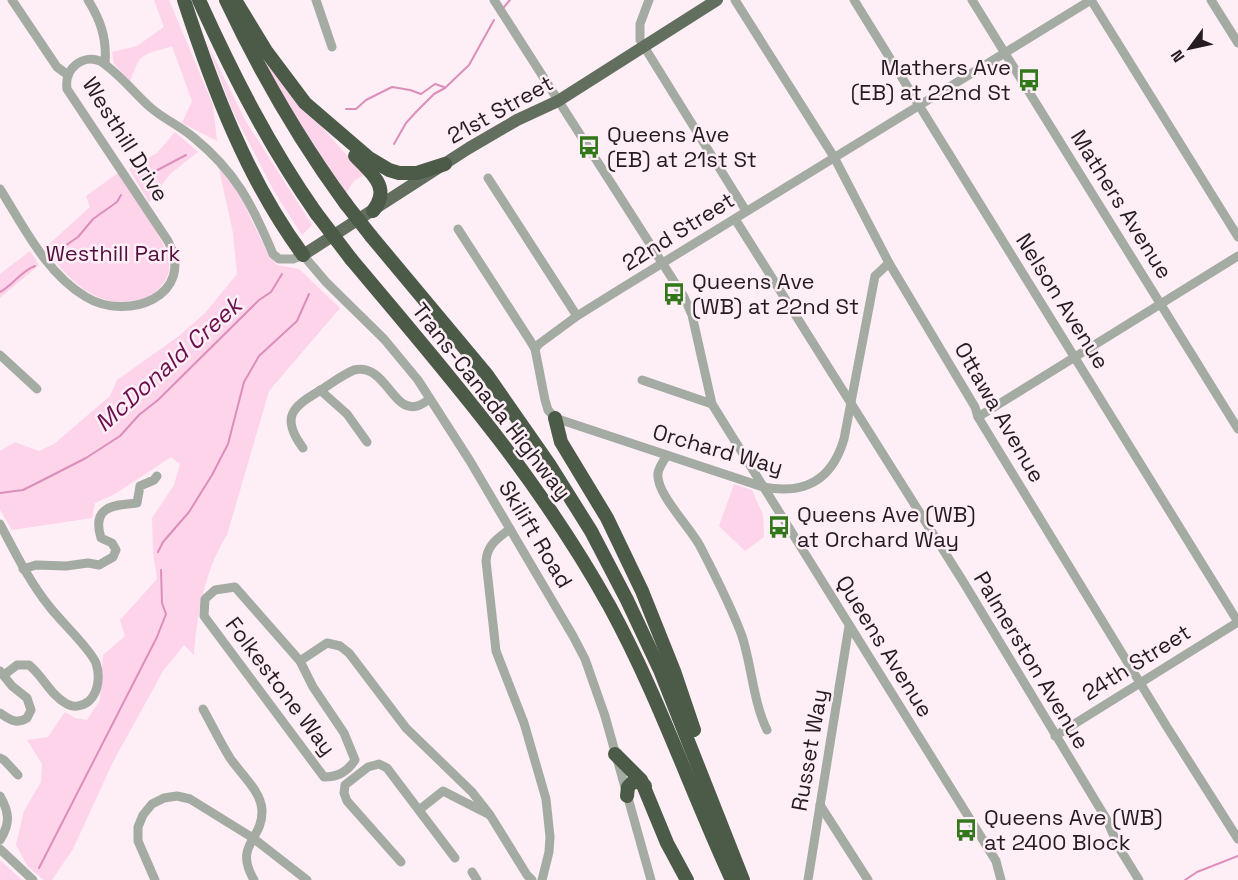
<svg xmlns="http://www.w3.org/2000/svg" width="1238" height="880" font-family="'Space Grotesk',sans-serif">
<rect width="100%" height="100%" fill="#feeef6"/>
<g fill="#fdd4ea">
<path d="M154,0H169L213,105L217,141L182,123L192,101L172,46C163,50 147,51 140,59C136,64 133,75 130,81L114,64L112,52L137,46L164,27Z"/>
<path d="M249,40L293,94L364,175L354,181L346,193L304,135Z"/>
<path d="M206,41L245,120L312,225L302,235L275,193L232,110Z"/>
<path d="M175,132L198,152L170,174L149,202L129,169L157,153Z"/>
<path d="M219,169L236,187L268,254L277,265L299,269L340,308L269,391L227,535C205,569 197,614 194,655L184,645L163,671L113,762L73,849L52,880H44L28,867L16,845L24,811L41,782L42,764L27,740L48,737L65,712L75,718L87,720L100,700L103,655L125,636L120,620L157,579L153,553L152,518L174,485L180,464L171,457L115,494L95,503L92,518L12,530L0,510V451L15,442L39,451L54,444L110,396L117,380L179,336L205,313L237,274L233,233Z"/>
<path d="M118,173C130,191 167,242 169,260C171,273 165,284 155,292C148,298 139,300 130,301C92,307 65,275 45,248L90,207L86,196Z"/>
<path d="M30,251L39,265L0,298V274Z"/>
<path d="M734,484L752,490L763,515L764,537L745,551L719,526Z"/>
<path d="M0,861L2,862L22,880H0Z"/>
</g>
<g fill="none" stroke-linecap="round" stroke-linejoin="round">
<g stroke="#dc8ebb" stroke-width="2">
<path d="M504,7L510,0"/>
<path d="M346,109H356L366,100L392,87L410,90L421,94L435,84L444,87"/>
<path d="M394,144L406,123L416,112L434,94L445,88L469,65L494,20"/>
<path d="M150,174L186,155"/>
<path d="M59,250L78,237L93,219L117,202L121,195"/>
<path d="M0,292C13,285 21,271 35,266"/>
<path d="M0,493L23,490L39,482L86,458L120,436L139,415L158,400L259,300L271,292L282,274"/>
<path d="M158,552L163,542L189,512L212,475L228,444L244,382L259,356L297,321L309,294"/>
<path d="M39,868L157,637L166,614L162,603L161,570"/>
<path d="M1185,880L1197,872L1238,856"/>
</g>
<g stroke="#a4aba2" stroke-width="9">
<path d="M12,0L57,67L68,75"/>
<path d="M88,0C101,21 107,39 105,64"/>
<path d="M316,0L332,47"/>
<path d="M494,0L684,297L692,315L712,404L996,861L1001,880"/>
<path d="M649,0L640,24V40L746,211"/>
<path d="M735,0L834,157L889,263L975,407L978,417L1167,727L1238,839"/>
<path d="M854,0L1238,622"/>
<path d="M972,0L1238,429"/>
<path d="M1091,0L1238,237"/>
<path d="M1211,0L1238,43"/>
<path d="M488,178L577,316"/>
<path d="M0,189C24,227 46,273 86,297C127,322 197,296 168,241L67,89C64,69 82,54 100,61C119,73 134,93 151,108C164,119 180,126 193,137C236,172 252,204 273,254L279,259H293L303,255L326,282L384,339L418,380L470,461L573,636L585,659L605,716L651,880"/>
<path d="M735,219L964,583L1107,820L1118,846L1139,880"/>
<path d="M458,229L531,342L535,349L545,400L548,410L555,418L763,487C805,495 832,480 844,439L875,276L889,263"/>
<path d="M535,349L539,344L577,316L617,291L1091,0"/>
<path d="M0,355L37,389"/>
<path d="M642,380L712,404"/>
<path d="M320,390L347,414L367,442"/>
<path d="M978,417L1238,256"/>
<path d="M303,448C280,417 292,407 321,390C332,383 342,375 354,370C386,363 392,413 417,406C422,405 426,401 430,399"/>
<path d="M666,456C664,461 659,467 658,473C655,493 692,529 701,548C716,577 731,606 742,636C752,667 753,701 767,730"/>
<path d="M0,524C15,552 29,581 49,606C61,622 89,647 96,663C100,675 99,692 89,701C83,706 74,708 67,704C51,696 43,676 29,665H17L4,675"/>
<path d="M510,529C498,538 487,545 486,561L496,651L524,723L546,799L550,837L549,852L542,880"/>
<path d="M23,569L36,565L66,566L88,563L99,565L113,557L116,550L112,543L101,538C91,506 114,505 137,503L140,486L154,480L157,476"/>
<path d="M235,587L300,661L313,687L344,733L355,760C347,772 338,777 324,777L204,616L205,599L215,590Z"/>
<path d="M300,661L327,643L340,646L349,653L406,728L472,792L490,815L527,875L532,880"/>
<path d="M0,671L12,686L27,698L31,710L27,718C16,725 9,719 0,713"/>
<path d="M203,709C212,725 220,742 230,758C240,773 261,791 262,810C263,841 233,844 254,880"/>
<path d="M1055,736L1238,622"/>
<path d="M0,758L4,760L18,775"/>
<path d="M0,796C10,813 10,824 0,840"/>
<path d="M820,805L868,880"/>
<path d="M419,810L443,791L488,814"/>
<path d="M0,849L33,880"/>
<path d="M401,862L347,801L344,793L345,785L368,767L379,764L387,768L455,858"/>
<path d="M472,872L477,880"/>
<path d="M155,880L138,841V827L143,815L152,804L164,798L177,796L190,799L253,838L307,880"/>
<path d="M808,880L849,626"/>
</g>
<path stroke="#626f5f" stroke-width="12" d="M303,255L469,148L517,120L558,101L717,0"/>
<g stroke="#4c5a48" stroke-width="14">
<path d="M184,0C213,89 247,179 303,255"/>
<path d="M199,0C233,75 269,146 316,213"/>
<path d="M226,0C260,72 299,140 346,204"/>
<path d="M235,0L266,51L305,103L369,158L389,170L399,173H417L445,164"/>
<path d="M355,156C371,173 392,187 373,211"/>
<path d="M371,236L487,375L549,464L591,531L627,600L660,670L743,880"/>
<path d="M351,259C446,372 538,477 610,607C658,695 690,789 732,880"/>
<path d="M555,418L561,442L607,518L642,591L674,671L694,730"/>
<path d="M615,754L641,780L667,843L687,880"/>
<path d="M627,796L628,787L633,782H641L645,786"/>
</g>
<g stroke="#4c5a48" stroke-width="14">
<path d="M346,204L371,236"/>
<path d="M316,213L351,259"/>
</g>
</g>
<defs>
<g id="bus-bare" transform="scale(1.8)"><path d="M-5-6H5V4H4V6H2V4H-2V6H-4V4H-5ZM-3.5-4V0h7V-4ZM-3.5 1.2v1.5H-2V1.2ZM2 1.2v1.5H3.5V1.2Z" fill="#32781a" stroke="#feeef6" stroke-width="2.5" paint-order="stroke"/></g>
</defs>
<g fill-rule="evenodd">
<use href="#bus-bare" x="1029" y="80"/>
<use href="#bus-bare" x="589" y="147"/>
<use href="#bus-bare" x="674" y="294"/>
<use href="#bus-bare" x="779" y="527"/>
<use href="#bus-bare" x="966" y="830"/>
</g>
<g text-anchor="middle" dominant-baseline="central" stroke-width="5" stroke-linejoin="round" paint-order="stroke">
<g font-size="22" fill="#251c21" stroke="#feeef6" text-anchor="start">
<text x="1011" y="67" text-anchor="end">Mathers Ave<tspan x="1011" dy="25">(EB) at 22nd St</tspan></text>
<text x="607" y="134">Queens Ave<tspan x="607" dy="25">(EB) at 21st St</tspan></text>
<text x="692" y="281">Queens Ave<tspan x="692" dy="25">(WB) at 22nd St</tspan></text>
<text x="797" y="514">Queens Ave (WB)<tspan x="797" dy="25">at Orchard Way</tspan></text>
<text x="984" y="817">Queens Ave (WB)<tspan x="984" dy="25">at 2400 Block</tspan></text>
</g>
<g font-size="22" fill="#251c21" stroke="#feeef6">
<text transform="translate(500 109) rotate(-29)">21st Street</text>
<text transform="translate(126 139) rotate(58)">Westhill Drive</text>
<text transform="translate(1122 204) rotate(58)">Mathers Avenue</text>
<text transform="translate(678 231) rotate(-32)">22nd Street</text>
<text transform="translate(1063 301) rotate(58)">Nelson Avenue</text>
<text transform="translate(492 401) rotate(52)">Trans-Canada Highway</text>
<text transform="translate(1000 412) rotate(60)">Ottawa Avenue</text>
<text transform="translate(718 449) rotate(16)">Orchard Way</text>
<text transform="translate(536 534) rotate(59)">Skilift Road</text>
<text transform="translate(885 646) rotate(58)">Queens Avenue</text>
<text transform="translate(1032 660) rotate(59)">Palmerston Avenue</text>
<text transform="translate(1136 662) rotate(-32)">24th Street</text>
<text transform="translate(281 686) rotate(53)">Folkestone Way</text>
<text transform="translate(809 750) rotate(-80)">Russet Way</text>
</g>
<g font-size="22" fill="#54103d" stroke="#feeef6">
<text x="113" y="253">Westhill Park</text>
</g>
<g font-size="24" font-style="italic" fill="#6b0e4d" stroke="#feeef6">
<text transform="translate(168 364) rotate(-42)">McDonald Creek</text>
</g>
</g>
<g transform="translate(1190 48) rotate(237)" stroke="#feeef6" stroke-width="4.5" paint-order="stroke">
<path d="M0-4.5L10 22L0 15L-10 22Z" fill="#251c21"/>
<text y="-9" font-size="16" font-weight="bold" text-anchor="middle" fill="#251c21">N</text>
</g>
</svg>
